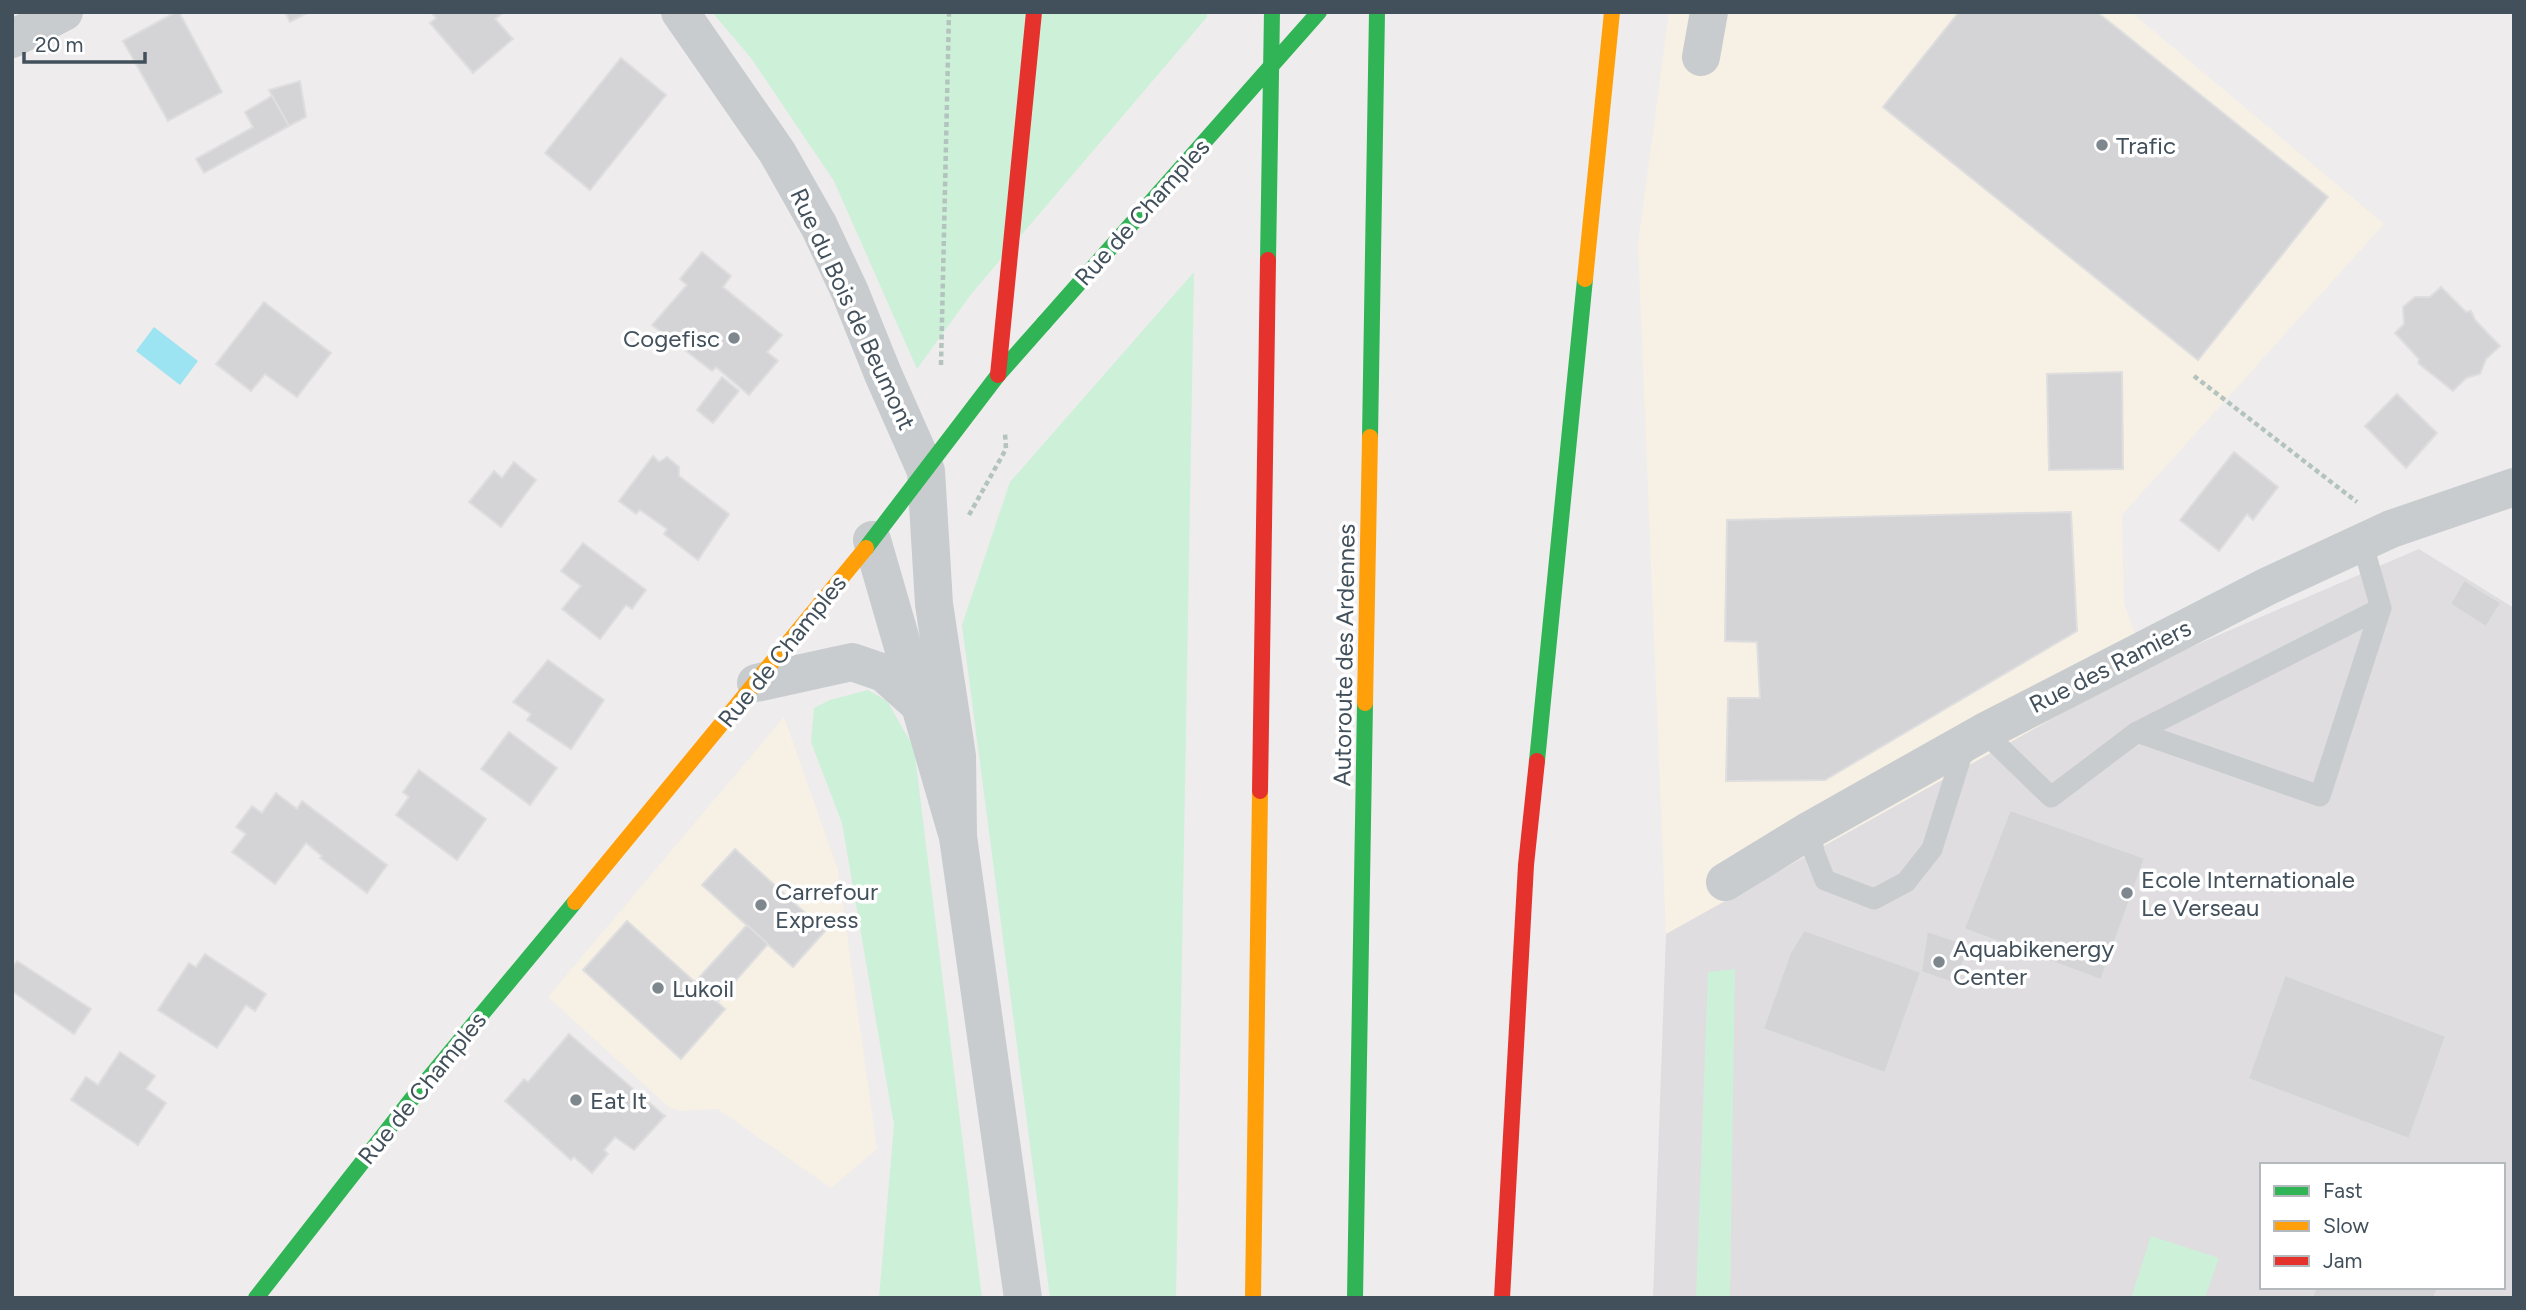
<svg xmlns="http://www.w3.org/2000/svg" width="2526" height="1310" font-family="Figtree,sans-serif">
<rect width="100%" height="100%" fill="#eeecec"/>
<g fill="#f7f0e5">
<path d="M1669,12H2131L2384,224L2122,515L2124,604L2147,666L1666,934L1638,244Z"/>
<path d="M784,717L838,870L877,1149L831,1188L718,1109L681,1111L670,1108L548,997Z"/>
</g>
<path fill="#dfdddf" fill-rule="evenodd" d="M2419,549L2514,608V1298H1653L1666,934L2147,666ZM2262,1165H2503V1287H2262Z"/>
<g fill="#cdf0d9">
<path d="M712,12H1207V17L972,293L917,369L834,181L751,58Z"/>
<path d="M1194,272L1176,1298H1050L962,625L1010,482Z"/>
<path d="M868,690L887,701L914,748L982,1298H879L894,1125L842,823L811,742L814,708L830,700Z"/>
<path d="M1735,969L1730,1298H1696L1708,972Z"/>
<path d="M2151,1236L2219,1258L2205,1298H2131Z"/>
</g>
<path fill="#9de4f3" d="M154,327L198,361L180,385L136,351Z"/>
<g fill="#d4d4d7" stroke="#dededf" stroke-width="2">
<path d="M176,12H179L222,92L168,121L123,41Z"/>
<path d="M285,12H309L290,22Z"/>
<path d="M431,12H504L495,19L513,39L473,73L430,23L436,18Z"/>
<path d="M1959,12H2097L2328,197L2198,360L1883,107Z"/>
<path d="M621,58L666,95L590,190L545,153Z"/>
<path d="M300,81L306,117L289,126L269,90Z"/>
<path d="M272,96L289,126L204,173L196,159L253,127L245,112Z"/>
<path d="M702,252L731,276L723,287L782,335L767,352L778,361L749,395L716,367L712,371L652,325L687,285L680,279Z"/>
<path d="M2441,287L2466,312L2471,311L2475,320L2500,346L2486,359L2480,374L2466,378L2453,391L2418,363L2419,359L2395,333L2404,324L2403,307L2415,297H2430Z"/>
<path d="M264,302L331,353L297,397L265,374L251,391L216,364Z"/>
<path d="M2122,372L2123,469L2049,470L2047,374Z"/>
<path d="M722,377L739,391L713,423L697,410Z"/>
<path d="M2397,394L2437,433L2406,468L2365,426Z"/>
<path d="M2234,452L2278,487L2253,520L2247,514L2219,551L2180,520Z"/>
<path d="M653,456L659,462L667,457L679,467V476L729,514L698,560L664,534L667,529L640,510L636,514L619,501Z"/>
<path d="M514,462L536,480L501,527L469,502L494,471L502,478Z"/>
<path d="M2071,512L2077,631L1825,780L1726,781L1728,698H1760L1757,642L1725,641L1727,520Z"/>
<path d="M583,543L646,590L632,609L626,605L600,639L562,609L581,586L561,571Z"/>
<path d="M2464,580L2501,603L2486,627L2450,604Z"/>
<path d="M548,660L604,700L571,749L527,720L531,714L513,702Z"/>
<path d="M509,732L557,768L530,805L481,769Z"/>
<path d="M419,770L486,819L457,860L396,815L409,797L403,792Z"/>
<path d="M276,793L297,809L302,801L387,865L367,893L320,858L322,856L306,843L275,884L232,852L246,834L236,827L252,806L262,813Z"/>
<path d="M2010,810L2145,858L2101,980L1964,929Z"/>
<path d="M735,849L825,931L793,967L702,885Z"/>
<path d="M627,921L725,1009L681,1059L583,970Z"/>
<path d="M747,925L768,944L717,1002L695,982Z"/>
<path d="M1804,930L1921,972L1885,1073L1763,1029L1790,953Z"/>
<path d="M1927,931L1969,945L1956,984L1921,972Z"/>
<path d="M205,954L266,994L255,1011L246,1005L217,1048L158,1010L189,963L196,967Z"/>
<path d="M17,961L91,1009L74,1034L12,991V968Z"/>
<path d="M2285,975L2446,1036L2409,1139L2248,1079Z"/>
<path d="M569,1034L665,1116L634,1150L615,1137L604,1150L608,1154L592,1173L574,1157L571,1160L505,1101L524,1079L528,1082Z"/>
<path d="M120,1052L155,1076L146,1089L166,1103L138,1145L71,1100L86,1077L98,1085Z"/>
<path d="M2316,1287H2438L2434,1298H2312Z"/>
</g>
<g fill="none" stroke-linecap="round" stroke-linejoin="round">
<g stroke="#b3c3bd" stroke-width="4.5" stroke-dasharray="5 3.5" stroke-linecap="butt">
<path d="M941,365L949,12"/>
<path d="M2194,376L2357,502"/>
<path d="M969,515L1006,449L1005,433"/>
</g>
<g stroke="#c8ccce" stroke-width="21">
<path d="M2362,542L2381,608L2320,796L2137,732L2381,608"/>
<path d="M1810,830L1814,852L1825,880L1874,899L1906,882L1932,849L1961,757L1984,732L2051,797L2137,732"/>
</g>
<g stroke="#c8ccce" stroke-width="38">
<path d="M680,12L777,152L819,226L850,292L883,374L926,471L934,604L957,756L958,837"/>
<path d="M12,39L64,12"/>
<path d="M1701,57L1709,12"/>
<path d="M872,540L958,837L1023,1298"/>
<path d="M756,683L852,662L884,673L922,707"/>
<path d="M1725,882L1810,830L1984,732L2268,586L2391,529L2514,487"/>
</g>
<g stroke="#30b455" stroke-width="16">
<path d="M1268,260L1272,12"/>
<path d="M1370,437L1377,12"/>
<path d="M866,548L998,375L1044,323"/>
<path d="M1537,761L1585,279"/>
<path d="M256,1298L418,1091L575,902"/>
<path d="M1355,1298L1365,703"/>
</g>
<g stroke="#ff9f0a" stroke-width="16">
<path d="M1585,279L1612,12"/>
<path d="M1365,703L1370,437"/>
<path d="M575,902L866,548"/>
<path d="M1253,1298L1260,791"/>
</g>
<g stroke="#e5322d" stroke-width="16">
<path d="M998,375L1034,12"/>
<path d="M1260,791L1268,260"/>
<path d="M1502,1298L1526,865L1537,761"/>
</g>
<path stroke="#30b455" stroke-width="16" d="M1044,323L1319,12"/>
</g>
<g fill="#7e878e" stroke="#fff" stroke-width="2.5">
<circle cx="2102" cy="145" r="7"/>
<circle cx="734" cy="338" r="7"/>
<circle cx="2127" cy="893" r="7"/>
<circle cx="761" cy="905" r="7"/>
<circle cx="1939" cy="962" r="7"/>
<circle cx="658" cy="988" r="7"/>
<circle cx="576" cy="1100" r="7"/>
</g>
<g text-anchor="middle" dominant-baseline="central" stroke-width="7" stroke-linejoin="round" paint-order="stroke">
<g font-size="24" fill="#42505b" stroke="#fff" text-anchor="start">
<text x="2116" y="145">Trafic</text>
<text x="720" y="338" text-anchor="end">Cogefisc</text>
<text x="2141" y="879">Ecole Internationale<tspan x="2141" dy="28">Le Verseau</tspan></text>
<text x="775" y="891">Carrefour<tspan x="775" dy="28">Express</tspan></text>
<text x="1953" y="948">Aquabikenergy<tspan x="1953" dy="28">Center</tspan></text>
<text x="672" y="988">Lukoil</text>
<text x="590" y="1100">Eat It</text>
</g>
<g font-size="24" fill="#42505b" stroke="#fff">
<text transform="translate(1142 212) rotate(-48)">Rue de Champles</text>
<text transform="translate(853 309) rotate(65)">Rue du Bois de Beumont</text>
<text transform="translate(782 651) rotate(-51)">Rue de Champles</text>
<text transform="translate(1344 655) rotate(-89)">Autoroute des Ardennes</text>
<text transform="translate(2110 666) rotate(-27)">Rue des Ramiers</text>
<text transform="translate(422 1088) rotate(-51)">Rue de Champles</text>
</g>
</g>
<rect width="2526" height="1310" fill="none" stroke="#42505b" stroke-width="28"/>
<rect x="2260" y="1163" width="245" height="126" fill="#ffffff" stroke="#b3b9bd" stroke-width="2"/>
<rect x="2274" y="1186" width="35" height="10" fill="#30b455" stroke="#b3b9bd" stroke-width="2"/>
<text x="2323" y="1198" font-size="21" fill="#42505b">Fast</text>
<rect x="2274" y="1221" width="35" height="10" fill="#ff9f0a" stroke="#b3b9bd" stroke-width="2"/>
<text x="2323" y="1233" font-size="21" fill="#42505b">Slow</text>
<rect x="2274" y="1256" width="35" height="10" fill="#e5322d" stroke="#b3b9bd" stroke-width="2"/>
<text x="2323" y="1268" font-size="21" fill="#42505b">Jam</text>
<path d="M24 52v10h121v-10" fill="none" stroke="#42505b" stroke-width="3.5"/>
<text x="35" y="52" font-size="21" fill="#42505b" stroke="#ffffff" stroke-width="5" paint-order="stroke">20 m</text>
</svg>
